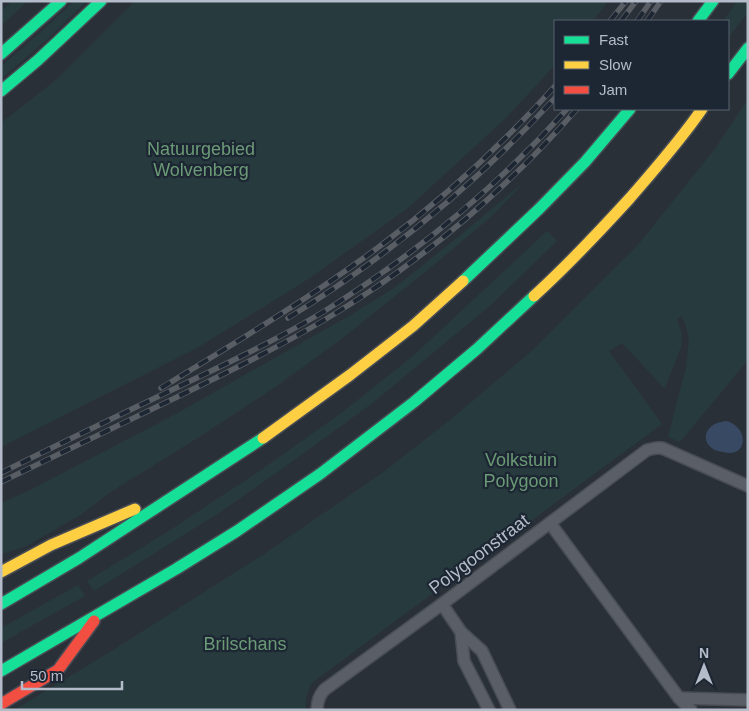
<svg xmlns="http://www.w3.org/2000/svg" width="749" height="711" font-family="Helvetica,sans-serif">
<rect width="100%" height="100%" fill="#2a3038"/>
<g fill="#273a3e">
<path d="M12,1H28L1,26V11Z"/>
<path d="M74,1H87L52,35L1,79V66L42,31Z"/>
<path d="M135,1H608L593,21H555V65L505,119L408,208L304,282L197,348L1,447V123L57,79Z"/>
<path d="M737,1H748V12L728,38V21H723Z"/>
<path d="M748,99V360L680,442L668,437L686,367L688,348L689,342L687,330L682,316L677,319L682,334L681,347L665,388L663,387L622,343L609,351L662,424L313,682C307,691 305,699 306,710H14L113,650L264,554L382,473L451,419L533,350L637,246L714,150Z"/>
<path d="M526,180L491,217L429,269L344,337L277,386L204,434L109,493L82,514L25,547L1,554V503L30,490L172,416L349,316L394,288L464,232Z"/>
<path d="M547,231L557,241L491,305L370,405L282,469L219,513L94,591L87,581L167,532L258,472L341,413L413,356Z"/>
<path d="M78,585L85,596L1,643V628Z"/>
</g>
<path fill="#384963" d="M726,421C749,426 749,459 723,452C719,451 715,451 712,448C702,441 705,429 715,424C718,422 723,422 726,421Z"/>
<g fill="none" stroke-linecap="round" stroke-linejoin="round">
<g stroke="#484c53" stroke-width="14">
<g id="street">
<path d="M550,523L679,698L691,710"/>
<path d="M442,604L461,632L482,651L510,710"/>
<path d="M461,632L464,661L489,710"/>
<path d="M679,698L748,700"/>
<path d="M317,710C317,701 319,696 324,690L442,604L647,450L656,448H662L748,486"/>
</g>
</g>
<g stroke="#484c55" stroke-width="14">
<g id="fast">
<path d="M698,21L713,1"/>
<path d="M1,54L61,1"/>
<path d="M728,74L748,48"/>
<path d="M1,91L38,60L101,1"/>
<path d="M463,281L539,209L585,162L630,109"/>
<path d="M1,604L79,558L263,438"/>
<path d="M1,671L176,569L237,531L320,474L414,402L477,349L534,296"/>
</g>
</g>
<g stroke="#484c55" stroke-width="14">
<g id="slow">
<path d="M534,296C568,265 599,232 630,198C655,169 680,141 702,109"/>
<path d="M263,438L350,375L413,326L463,281"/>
<path d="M1,572L51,545L135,509"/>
</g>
</g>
<g stroke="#484c55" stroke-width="14">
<path id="jam" d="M1,704L58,670L94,621"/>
</g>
<use href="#street" stroke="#5a5e66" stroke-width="11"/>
<use href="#fast" stroke="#16e098" stroke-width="11"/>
<use href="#slow" stroke="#ffcf43" stroke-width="11"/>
<use href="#jam" stroke="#f24e42" stroke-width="11"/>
<g stroke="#595d64" stroke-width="5.5">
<g id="rail">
<path d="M610,21L626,1"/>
<path d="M621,21L636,1"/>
<path d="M637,21L651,1"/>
<path d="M647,21L661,1"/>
<path d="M288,318C387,257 477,183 555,98"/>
<path d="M161,388C235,343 310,298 380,246C443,199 502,145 555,86"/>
<path d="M1,473C61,443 122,414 182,385C230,362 278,339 323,312C413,256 496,188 567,109"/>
<path d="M1,482C59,454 117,426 175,398C226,373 277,348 326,319C420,263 505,191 577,109"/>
</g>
</g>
<use href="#rail" stroke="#1d2633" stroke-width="4" stroke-dasharray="11" stroke-linecap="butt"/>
</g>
<g text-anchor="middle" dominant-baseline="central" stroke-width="4.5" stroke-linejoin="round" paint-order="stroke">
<g font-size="18" fill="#6b9a76" stroke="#1d2633">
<text x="201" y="149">Natuurgebied<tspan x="201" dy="21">Wolvenberg</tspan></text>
<text x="521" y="460">Volkstuin<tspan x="521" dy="21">Polygoon</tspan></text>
<text x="245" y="644">Brilschans</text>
</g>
<g font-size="18" fill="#b4bcc9" stroke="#1d2633">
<text transform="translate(479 554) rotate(-37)">Polygoonstraat</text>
</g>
</g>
<rect width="749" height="711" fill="none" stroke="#b4bcc9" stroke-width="5"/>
<rect x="554" y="20" width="175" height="90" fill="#1d2633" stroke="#59626f"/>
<rect x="564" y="36" width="25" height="8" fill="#16e098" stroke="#59626f"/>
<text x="599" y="45" font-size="15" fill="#b4bcc9">Fast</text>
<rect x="564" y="61" width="25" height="8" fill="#ffcf43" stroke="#59626f"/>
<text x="599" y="70" font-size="15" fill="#b4bcc9">Slow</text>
<rect x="564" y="86" width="25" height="8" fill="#f24e42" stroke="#59626f"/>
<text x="599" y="95" font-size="15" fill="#b4bcc9">Jam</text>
<g transform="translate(704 666)" stroke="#1d2633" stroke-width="4" paint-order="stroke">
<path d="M0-4L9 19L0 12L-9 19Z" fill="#b4bcc9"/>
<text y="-8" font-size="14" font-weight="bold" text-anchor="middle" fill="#b4bcc9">N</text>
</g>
<path d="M22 681v8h100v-8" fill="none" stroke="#b4bcc9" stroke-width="2.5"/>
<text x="30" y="681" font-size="15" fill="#b4bcc9" stroke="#1d2633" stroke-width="4" paint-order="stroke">50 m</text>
</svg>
